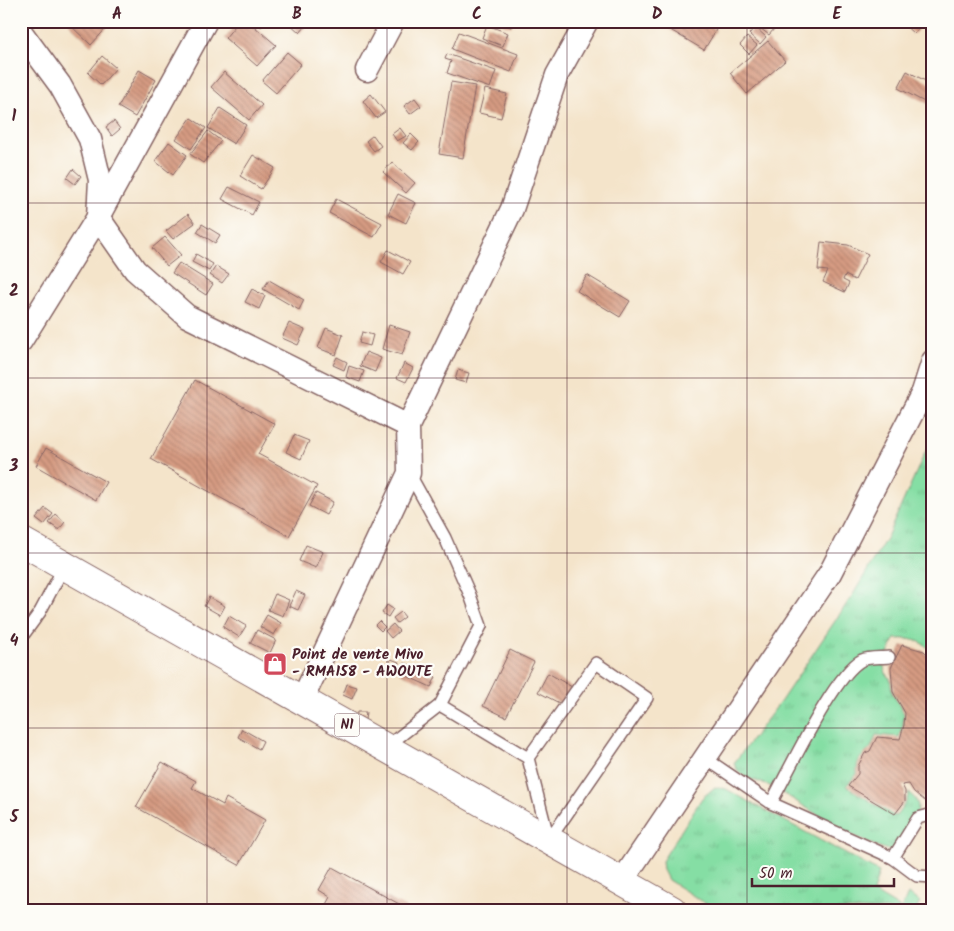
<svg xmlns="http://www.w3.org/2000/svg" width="954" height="931" font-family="Kalam,sans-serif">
<defs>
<pattern id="grass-tufts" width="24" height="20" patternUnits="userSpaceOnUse" patternTransform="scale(1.25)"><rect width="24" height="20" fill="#85dea4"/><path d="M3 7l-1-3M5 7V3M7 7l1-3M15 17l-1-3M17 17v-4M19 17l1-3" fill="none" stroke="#74be8d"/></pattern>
<pattern id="building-back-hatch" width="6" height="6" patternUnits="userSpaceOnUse" patternTransform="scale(1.25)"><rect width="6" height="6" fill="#d69b82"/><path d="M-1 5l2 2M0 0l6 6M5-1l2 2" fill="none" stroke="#b07e6b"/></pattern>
</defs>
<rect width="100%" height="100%" fill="#fdfcf7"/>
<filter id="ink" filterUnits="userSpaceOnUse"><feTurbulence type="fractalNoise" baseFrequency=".02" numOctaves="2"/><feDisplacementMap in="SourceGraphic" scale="10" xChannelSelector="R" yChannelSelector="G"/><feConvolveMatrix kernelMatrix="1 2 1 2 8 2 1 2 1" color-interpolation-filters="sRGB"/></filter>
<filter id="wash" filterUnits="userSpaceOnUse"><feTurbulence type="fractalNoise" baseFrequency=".0096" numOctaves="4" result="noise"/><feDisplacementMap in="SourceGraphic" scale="20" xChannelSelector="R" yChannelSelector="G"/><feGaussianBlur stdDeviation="1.12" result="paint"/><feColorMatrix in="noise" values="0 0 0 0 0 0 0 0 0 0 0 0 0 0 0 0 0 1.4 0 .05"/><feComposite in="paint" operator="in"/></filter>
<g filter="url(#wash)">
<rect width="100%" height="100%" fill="#f4e4ca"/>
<g fill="url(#grass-tufts)" stroke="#687e68">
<path d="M933,435V654C924,640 911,638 895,639L883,664L887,676L890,678L892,692L904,714L903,725L899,737L876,735C874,740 872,747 869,750C860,758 856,760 857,774L846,786L894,816L897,815L906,802L909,793C914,797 917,800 918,806C919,816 899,841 892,851C848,839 812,809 772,787C759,780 739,780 734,763L781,701L854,593L887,537Z"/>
<path d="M715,787L726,789L879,872L873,892L901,909L908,894L920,902L916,910H716L668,880L663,870L662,861L702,798Z"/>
</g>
<g id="blocks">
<g fill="url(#building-back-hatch)">
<path d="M71,21H107L110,24L91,45L69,24Z"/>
<path d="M239,21H248L276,45L257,66L225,38Z"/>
<path d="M255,21H267L261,27Z"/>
<path d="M287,21H310L300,33Z"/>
<path d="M496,21H513L511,27Z"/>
<path d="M665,21H702L716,30L704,50L662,25Z"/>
<path d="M751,21H775L778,24L769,35Z"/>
<path d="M900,21H925L914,34Z"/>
<path d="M487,25L508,33L503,46L482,38Z"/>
<path d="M755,27L766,37L760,44L749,34Z"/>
<path d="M459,32L518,54L511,72L452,49Z"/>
<path d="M747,37L757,45L749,54L740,45Z"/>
<path d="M768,41L785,61L747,94L730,73Z"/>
<path d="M287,52L301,64L276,93L262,81Z"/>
<path d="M447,54L496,71L490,88L447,73L451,61L445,59Z"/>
<path d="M102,56L116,68L101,85L88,73Z"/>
<path d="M139,70L156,80L135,117L118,107Z"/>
<path d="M907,71L933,85L932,106L898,88Z"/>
<path d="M224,72L262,105L249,120L211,87Z"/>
<path d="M451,82L475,86L463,158L439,154Z"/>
<path d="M485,89L507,94L501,118L479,113Z"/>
<path d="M371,94L385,112L376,118L363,101Z"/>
<path d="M415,98L421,106L410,114L404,106Z"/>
<path d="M220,108L246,125L234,144L208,128Z"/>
<path d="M191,118L206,128L191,149L176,139Z"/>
<path d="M114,121L120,129L112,136L106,127Z"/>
<path d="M400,128L406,136L397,141L392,134Z"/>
<path d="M208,131L221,141L203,163L190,154Z"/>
<path d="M411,134L419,142L412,150L403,143Z"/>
<path d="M373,135L381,146L374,151L366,141Z"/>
<path d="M169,142L187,155L173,175L155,161Z"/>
<path d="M253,155L275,168L261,189L240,176Z"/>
<path d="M392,162L415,183L406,193L383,172Z"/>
<path d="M21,169L28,172L24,183L21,182Z"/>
<path d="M73,169L81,176L75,184L67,178Z"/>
<path d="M229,187L259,202L252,215L222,199Z"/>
<path d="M398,194L416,203L406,223L388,214Z"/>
<path d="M336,199L382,223L374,237L329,213Z"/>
<path d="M188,214L195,223L173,239L166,231Z"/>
<path d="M202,224L220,235L215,243L197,232Z"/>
<path d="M165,237L181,255L167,266L152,248Z"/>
<path d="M821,242L848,245L868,254L855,280L845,275L843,280L849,283L845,292L823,282L828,271L818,270Z"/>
<path d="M388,250L410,262L403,274L381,262Z"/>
<path d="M196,254L213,264L209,271L192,262Z"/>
<path d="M179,263L213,284L206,295L172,273Z"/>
<path d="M216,266L229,274L222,283L210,275Z"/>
<path d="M587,275L630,301L620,317L577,291Z"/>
<path d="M269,280L304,300L299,310L263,289Z"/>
<path d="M252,289L265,296L259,309L245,302Z"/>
<path d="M289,323L305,330L298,345L282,338Z"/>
<path d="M389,325L410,332L402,355L382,349Z"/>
<path d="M326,328L343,335L336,355L318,348Z"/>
<path d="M362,332L373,335L370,346L359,343Z"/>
<path d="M366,352L381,358L375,372L360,366Z"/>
<path d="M337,357L347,362L344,370L333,365Z"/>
<path d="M404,363L413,368L406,382L397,378Z"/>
<path d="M349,366L364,371L360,382L346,377Z"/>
<path d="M458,370L469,373L466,383L455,380Z"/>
<path d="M195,380L275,424L258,454L317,486L289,536L151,459Z"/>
<path d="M294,435L309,441L301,459L286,452Z"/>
<path d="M46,448L106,482L96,500L36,466Z"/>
<path d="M316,493L333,502L326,515L309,506Z"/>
<path d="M45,508L53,514L44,525L36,519Z"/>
<path d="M56,514L65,522L59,530L49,523Z"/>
<path d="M306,545L323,552L316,568L299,561Z"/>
<path d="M296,591L305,595L298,610L289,606Z"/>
<path d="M275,594L289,600L283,616L268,610Z"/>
<path d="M209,597L225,606L220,615L204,606Z"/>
<path d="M387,605L393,609L388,617L382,613Z"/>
<path d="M401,612L405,617L397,623L393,618Z"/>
<path d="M267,615L281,623L274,635L260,627Z"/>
<path d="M229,616L246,626L239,637L223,627Z"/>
<path d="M379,621L385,627L381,631L375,625Z"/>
<path d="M393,624L399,631L391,638L385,631Z"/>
<path d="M257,630L276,640L270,653L250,643Z"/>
<path d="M902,645L924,651L933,660V800L930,805L914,792L909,784L902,785L905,791V801L895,814L848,786L858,774V766L865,753L870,751L877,737L900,739L904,725L905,713L893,692L891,668Z"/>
<path d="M510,650L534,662L506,717L483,706Z"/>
<path d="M391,659L399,662L396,671L388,668Z"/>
<path d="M405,663L436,677L431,687L400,673Z"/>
<path d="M548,673L572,687L563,705L538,692Z"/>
<path d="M347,684L357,687L352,699L343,695Z"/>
<path d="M357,712H366L365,720H356Z"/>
<path d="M242,729L263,741L259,749L238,737Z"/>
<path d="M162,762L196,781L192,788L223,805L226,798L265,820L239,865L136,807Z"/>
<path d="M332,867L410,910H323L330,897L319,890Z"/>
</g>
</g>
</g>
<g filter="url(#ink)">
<use href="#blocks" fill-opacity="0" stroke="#866463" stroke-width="1"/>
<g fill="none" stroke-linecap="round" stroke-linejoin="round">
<g stroke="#866463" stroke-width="14">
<g id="lane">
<path d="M409,473L445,538L470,595L481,626L440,705"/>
<path d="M21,638L40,612L65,565"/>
<path d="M386,747L440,705L528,758L549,840L647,698L596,663L528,758"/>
<path d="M705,758L771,803L893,858"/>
<path d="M771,803C788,773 834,674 862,660C869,657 881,658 889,657"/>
<path d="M933,814L918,818L893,858L917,876L933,877"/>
</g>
</g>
<g stroke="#866463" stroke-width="25">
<g id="street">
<path d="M21,32L60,85L90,139L100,180L98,217L135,270L187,316L408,426"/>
<path d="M367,70L393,21"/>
<path d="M21,341L98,217L206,21"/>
<path d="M302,700L409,473L408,426L512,209L557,75L587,21"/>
<path d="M622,881L830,573L923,392L933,361"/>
</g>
</g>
<g stroke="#866463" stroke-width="30">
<path id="highway" d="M21,541L672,910"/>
</g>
<use href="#lane" stroke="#fff" stroke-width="11"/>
<use href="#street" stroke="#fff" stroke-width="22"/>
<use href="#highway" stroke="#fff" stroke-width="28"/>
</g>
</g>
<path fill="none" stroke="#4a1f2b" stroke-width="1" stroke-opacity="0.55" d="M207,21V910M387,21V910M567,21V910M747,21V910M21,203H933M21,378H933M21,553H933M21,728H933"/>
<defs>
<g id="shop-square" transform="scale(1.25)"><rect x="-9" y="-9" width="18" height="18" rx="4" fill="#d1495b" stroke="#fdfcf7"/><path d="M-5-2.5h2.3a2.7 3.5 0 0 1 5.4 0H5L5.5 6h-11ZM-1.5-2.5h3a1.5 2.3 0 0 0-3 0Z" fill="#fff"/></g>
</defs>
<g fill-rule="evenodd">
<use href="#shop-square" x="275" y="664"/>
</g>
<g text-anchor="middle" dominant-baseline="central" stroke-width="4.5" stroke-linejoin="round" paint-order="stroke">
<rect fill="#fdfcf7" stroke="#806168" stroke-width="1" x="334.5" y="713.5" width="25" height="23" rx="4"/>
<g font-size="14" font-weight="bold" fill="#4a1f2b">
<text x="347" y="725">N1</text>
</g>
<g font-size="15" font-weight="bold" fill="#4a1f2b" stroke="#fdfcf7" text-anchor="start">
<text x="292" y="655">Point de vente Mivo<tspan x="292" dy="17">- RMA158 - AWOUTE</tspan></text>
</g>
</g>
<rect width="954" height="931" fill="none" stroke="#fdfcf7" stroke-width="55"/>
<path d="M752 878v8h142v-8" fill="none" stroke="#4a1f2b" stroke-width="2.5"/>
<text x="759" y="878" font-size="15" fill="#4a1f2b" stroke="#fdfcf7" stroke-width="4" paint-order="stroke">50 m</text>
<rect x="28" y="28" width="898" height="876" fill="none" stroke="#4a1f2b" stroke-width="2"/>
<g font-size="16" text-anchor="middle" font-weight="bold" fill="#4a1f2b">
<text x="117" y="19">A</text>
<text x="297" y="19">B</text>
<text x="477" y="19">C</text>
<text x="657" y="19">D</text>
<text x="837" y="19">E</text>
<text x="14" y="121">1</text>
<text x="14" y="296">2</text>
<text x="14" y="471">3</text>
<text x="14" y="646">4</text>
<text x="14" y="822">5</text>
</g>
</svg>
